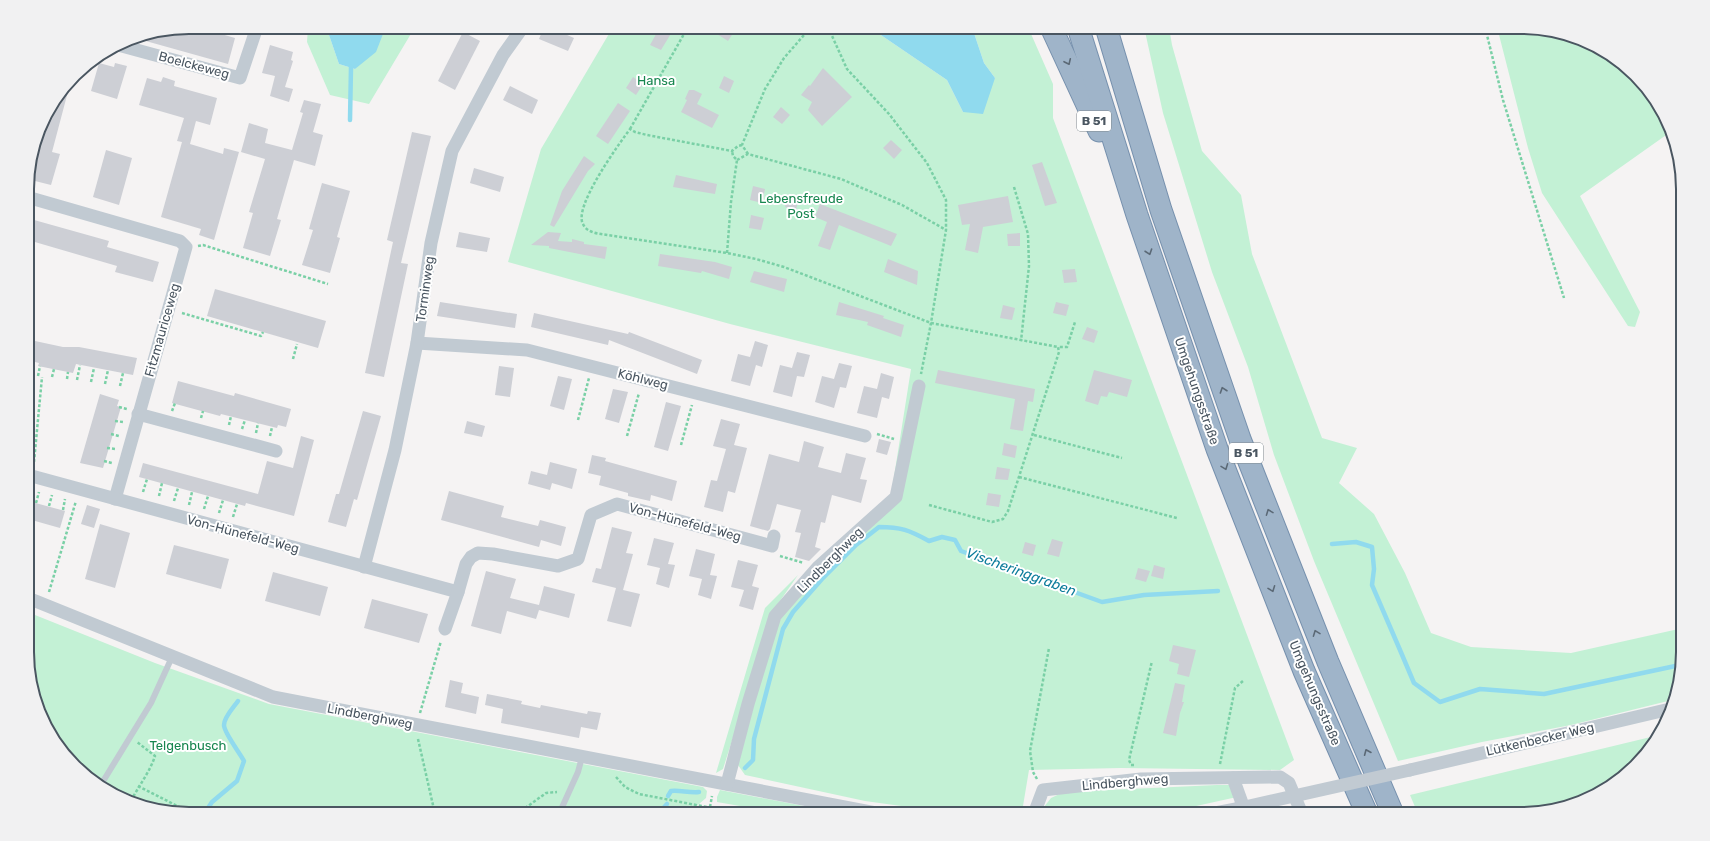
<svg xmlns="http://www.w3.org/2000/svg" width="1710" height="841" font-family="Rubik,sans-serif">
<rect width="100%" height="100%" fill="#f5f3f3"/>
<g fill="#c3f1d5">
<path d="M308,27H324L329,35L339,64L355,69L383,34L380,27H415L369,104L330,95L307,42Z"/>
<path d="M613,27H874L875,31L947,80L963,112L995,78L984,63L972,27H1028L1053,84V118L1294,760L1280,770L1121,768L1029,770L1022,812L959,814L865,801L745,775L738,765L770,644L781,618L804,589L892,504L893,483L911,369L730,324L508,262L541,149Z"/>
<path d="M1144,27H1169L1172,45L1202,151L1241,195L1252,254L1322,438L1357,448L1339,483L1374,514L1405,573L1431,633L1471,647L1571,653L1683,628V653L1672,700L1571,725L1482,742L1398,761L1314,561L1274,455L1248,367L1212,272L1163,113Z"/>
<path d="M1497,27H1521L1593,44L1628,67L1656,99L1669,133L1580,196L1640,312L1635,327L1628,326L1542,193L1528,148Z"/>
<path d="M798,575L773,611L723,769L716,773L765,608Z"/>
<path d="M35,615L155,663L269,704L703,787L707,791L706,798L692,810L714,814H189L117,797L60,751L39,714L28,674V619Z"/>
<path d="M1659,735L1643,759L1611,787L1573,805L1532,814H1418L1410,795Z"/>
<path d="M1217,785H1230L1237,797L1160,814H1045L1044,807L1051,798L1064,792Z"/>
<path d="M720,790L846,814H785L717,802V797Z"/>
<path d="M1341,806L1345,814H1310L1309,811Z"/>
</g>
<g fill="#90daee">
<path d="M324,27H380L383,34L376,52L355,69L339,64L329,35Z"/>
<path d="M874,27H972L984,63L995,78L983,114L963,112L947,80L875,31Z"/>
</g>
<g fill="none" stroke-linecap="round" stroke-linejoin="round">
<g stroke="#90daee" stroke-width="4.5">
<path d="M350,120L351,67"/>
<path d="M1332,544L1356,542L1372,547L1374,569L1372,585L1400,650L1414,683L1440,702L1480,689L1544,694L1680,665"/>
<path d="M745,768L753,760L754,739L783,629L793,612L822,579L856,545L879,527C901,527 909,530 929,541L942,537L955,540L961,551L1102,602L1144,595L1218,591"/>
<path d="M668,796L671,791C680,790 689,793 699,792"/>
<path d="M204,814L212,802L237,781L244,761C240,753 224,733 224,725C224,717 234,707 238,701"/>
<path d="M658,814L667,804"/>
</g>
</g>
<g fill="#cdcfd5">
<path d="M197,27L235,38L228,64L135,38L182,28L196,33Z"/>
<path d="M544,27H549L574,38L568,51L539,39Z"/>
<path d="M660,27H675L661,50L650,45Z"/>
<path d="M706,27H737L728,41Z"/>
<path d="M463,32L480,41L455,90L438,81Z"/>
<path d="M270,45L293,52L291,60L293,61L285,87L293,89L289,102L270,96L275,76L262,73Z"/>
<path d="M99,63L114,67L115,63L127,66L117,99L91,91Z"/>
<path d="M823,68L852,97L822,126L808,110L812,102L801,95L809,85L810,86Z"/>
<path d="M724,76L734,81L729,93L719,88Z"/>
<path d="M163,77L175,81L174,86L217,98L210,125L196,121L190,144L223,154L224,148L239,152L214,240L199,235L201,229L161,217L182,142L177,141L184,118L139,105L147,78L161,82Z"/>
<path d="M633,77L643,84L636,95L626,88Z"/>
<path d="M70,84L52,152L60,154L51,185L27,179L44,117Z"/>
<path d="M510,86L538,100L532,114L503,100Z"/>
<path d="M689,90H694L702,94L697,104L719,115L712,128L681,112L687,100L685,99Z"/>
<path d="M304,100L321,104L313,132L323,135L315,166L294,160L277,219L281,220L270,256L243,248L253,213L249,212L265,159L241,152L249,123L268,129L265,143L292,150L303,113L300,112Z"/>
<path d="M618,103L630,111L608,144L596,136Z"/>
<path d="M781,107L790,115L782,124L773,117Z"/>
<path d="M412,132L431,136L401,263L408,264L384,377L365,373L393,242L387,240Z"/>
<path d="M891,140L902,150L894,159L883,148Z"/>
<path d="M106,150L132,158L119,205L93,197Z"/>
<path d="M584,156L595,164L588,171L554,227L550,225L562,191Z"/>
<path d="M1042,162L1057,203L1045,206L1032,165Z"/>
<path d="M474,168L504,177L500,192L470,183Z"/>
<path d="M676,175L717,184L715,194L673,187Z"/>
<path d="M322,183L350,191L337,237L340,238L330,273L302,265L313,230L309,229Z"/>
<path d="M753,186L765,189L762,203L750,200Z"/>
<path d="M788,194L799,197L796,210L785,207Z"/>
<path d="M1008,196L1013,222L983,227L978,253L965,250L970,224L962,225L958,205Z"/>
<path d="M820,204L897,234L891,246L839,225L830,250L818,246L827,222L815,217Z"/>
<path d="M751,215L764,218L761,230L749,228Z"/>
<path d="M27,218L109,241L107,247L159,262L153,282L115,272L117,266L28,240Z"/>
<path d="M459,232L490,238L487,252L456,247Z"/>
<path d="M548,232L561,233L558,241L572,242V239L584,242V244L607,247L605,259L549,248V246L531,245Z"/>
<path d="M1020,233V246H1008L1007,234Z"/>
<path d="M660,254L715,262L732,267L729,279L702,271L701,273L658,266Z"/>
<path d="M888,259L918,271L917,285L884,272Z"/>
<path d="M1075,269L1077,282L1064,283L1062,270Z"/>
<path d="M754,271L787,279L784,292L750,282Z"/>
<path d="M215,289L326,321L318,348L207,316Z"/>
<path d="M440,302L517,314L515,328L437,316Z"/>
<path d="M839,302L884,316L883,318L904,325L901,337L867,325L868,322L836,315Z"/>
<path d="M1056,302L1069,305L1066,316L1053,313Z"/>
<path d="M1003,305L1015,308L1012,320L1000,318Z"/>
<path d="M534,313L628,334L629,332L702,360L697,374L609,340L608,345L531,327Z"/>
<path d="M1087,327L1098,331L1094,343L1082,339Z"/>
<path d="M35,341L63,347H79L137,358L133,375L76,364L73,373L38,366L39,363L31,361Z"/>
<path d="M755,341L768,345L762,367L756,365L750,386L731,381L738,354L750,357Z"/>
<path d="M797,352L810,355L804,377L797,376L792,397L773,392L780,365L792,368Z"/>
<path d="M839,363L852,366L846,388L840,387L834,408L815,402L822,376L834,379Z"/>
<path d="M499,366L514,368L510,397L495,395Z"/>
<path d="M938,370L1035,389L1033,402L1028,401L1023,431L1010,429L1015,399L935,383Z"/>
<path d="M1094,370L1132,380L1127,397L1109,392L1107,397L1101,396L1098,405L1085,401Z"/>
<path d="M881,373L894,377L889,399L882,397L877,418L857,413L864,386L877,389Z"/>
<path d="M558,376L572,379L564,410L550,406Z"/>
<path d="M178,381L234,396L235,393L291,409L286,427L278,425L277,428L221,414L220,416L172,403Z"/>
<path d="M613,389L628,392L619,423L605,419Z"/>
<path d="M100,394L119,400L117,406L121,407L103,468L80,463Z"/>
<path d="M666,402L681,406L668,451L654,447Z"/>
<path d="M363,411L381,416L357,500L354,499L346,527L328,522L336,494H339Z"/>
<path d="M721,419L740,424L734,445L747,448L735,493L728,491L723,512L704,507L711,480L717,481L726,449L713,446Z"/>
<path d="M467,421L485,426L482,437L464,433Z"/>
<path d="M301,436L314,440L294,516L246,503L245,506L139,477L143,463L258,494L267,461L293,468Z"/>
<path d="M879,439L891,442L887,455L876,452Z"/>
<path d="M804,441L824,447L818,467L841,473L846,453L866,458L860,479L867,480L861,503L832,495L825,523L821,522L815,547L821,549L809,561L795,557L801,533L795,532L801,510L777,504L770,529L768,531L750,526L769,454L799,462Z"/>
<path d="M1004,443L1017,446L1015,458L1002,455Z"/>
<path d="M592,455L606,458L605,461L677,481L672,501L651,495L650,501L628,496V493L599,485L601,476L588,473Z"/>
<path d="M550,462L577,469L572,489L552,483L550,490L528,484L531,471L547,475Z"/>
<path d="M997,467L1010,469L1008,480L995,479Z"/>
<path d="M449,491L504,506L501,517L538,526L540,520L566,527L561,546L541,540L539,547L441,520Z"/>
<path d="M988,493L1001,495L999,507L986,505Z"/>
<path d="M28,501L65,511L60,528L28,519Z"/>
<path d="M87,505L100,509L94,528L81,524Z"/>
<path d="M100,524L130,533L115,588L85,579Z"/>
<path d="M612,527L632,532L626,553L633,554L623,590L640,594L631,627L607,621L616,588L592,582L596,568L601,569Z"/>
<path d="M654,538L674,543L668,564L675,565L669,588L656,584L660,568L647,565Z"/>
<path d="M1052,539L1063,542L1059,557L1047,554Z"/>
<path d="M1025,542L1036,545L1033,556L1022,553Z"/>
<path d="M174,545L229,559L221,589L166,574Z"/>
<path d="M696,549L715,554L710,575L717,576L711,599L698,595L702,579L689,576Z"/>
<path d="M738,560L758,565L752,586L759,588L753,610L739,606L744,590L731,587Z"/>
<path d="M1154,565L1165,568L1163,579L1151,576Z"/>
<path d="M1138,568L1150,571L1146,582L1135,579Z"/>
<path d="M486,571L516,579L510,598L539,605L544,586L575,594L569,618L539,610L536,619L507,611L501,634L471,626Z"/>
<path d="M273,572L328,587L320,616L265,601Z"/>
<path d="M372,599L428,614L419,643L364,628Z"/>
<path d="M1173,645L1196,650L1189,677L1177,674L1179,664L1169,661Z"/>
<path d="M450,680L463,683L461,693L479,697L476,714L445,707Z"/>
<path d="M1175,683L1185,685L1182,702H1184L1180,713L1176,736L1163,733Z"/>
<path d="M487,694L522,701L521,704L540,708L541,705L587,714L588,711L601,713L597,730L581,727L579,738L501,723L503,709L485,705Z"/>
</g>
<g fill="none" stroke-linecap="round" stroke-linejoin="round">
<g stroke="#7690ad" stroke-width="23">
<g id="trunk">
<path d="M1051,27L1099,131"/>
<path d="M1078,27L1137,215L1217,449L1304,671L1367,814"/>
<path d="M1106,27L1161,210L1240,439L1328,662L1393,814"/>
</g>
</g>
<g stroke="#7ad0a6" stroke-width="2.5" stroke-dasharray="3 2" stroke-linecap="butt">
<path d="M828,27L847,69L889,114L927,163L946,200V230L931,323L921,374"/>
<path d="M1485,27L1503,100L1564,298"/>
<path d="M630,129L688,27"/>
<path d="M742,145L738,146L732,151L647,135L635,132L630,129C619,144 573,207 583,224C586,231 594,233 601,234L727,253L756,259L784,267L931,323L1058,347"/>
<path d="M748,154L742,145L765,89L784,58L811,27"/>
<path d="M737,160L748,154L841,179L902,205L946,230"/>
<path d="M1014,187L1028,234L1029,266L1021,341"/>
<path d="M198,246L203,245L328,284"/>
<path d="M727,253L731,202L737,160L733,156L732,151"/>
<path d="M182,313L261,336L263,332"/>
<path d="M293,359L297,344"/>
<path d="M38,376L40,366"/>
<path d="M52,377L54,369"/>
<path d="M67,379L68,372"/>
<path d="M77,380L80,365"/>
<path d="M91,382L94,368"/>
<path d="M105,384L108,370"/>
<path d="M120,386L123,373"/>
<path d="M119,407L127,409"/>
<path d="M172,411L175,403"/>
<path d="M201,418L203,411"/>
<path d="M578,420L589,378"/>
<path d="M115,421L123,422"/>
<path d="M229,425L231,416"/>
<path d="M242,429L245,420"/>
<path d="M256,433L258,423"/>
<path d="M111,434L119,436"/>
<path d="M877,434L894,439"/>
<path d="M1034,435L1122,458"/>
<path d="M270,436L272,427"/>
<path d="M627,436L639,393"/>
<path d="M681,445L692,405"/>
<path d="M107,448L116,449"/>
<path d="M104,461L112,463"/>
<path d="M34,462L42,377"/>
<path d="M1019,477L1177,518"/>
<path d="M143,492L147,479"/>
<path d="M159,496L162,483"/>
<path d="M174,501L178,488"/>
<path d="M36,503L39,492"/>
<path d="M189,505L192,492"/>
<path d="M929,505L992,522L1003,519L1008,511L1059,352L1058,347H1067L1075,322"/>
<path d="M49,506L52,495"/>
<path d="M204,509L208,496"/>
<path d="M63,510L65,499"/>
<path d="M219,513L223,500"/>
<path d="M233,517L237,504"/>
<path d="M780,556L804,563"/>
<path d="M49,592L76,501"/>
<path d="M420,713L441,641"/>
<path d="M418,739L435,814"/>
<path d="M1220,764L1235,688L1243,681"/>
<path d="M1134,765H1131L1129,760L1152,661"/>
<path d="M616,777L625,787L639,794L743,814"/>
<path d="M1037,779L1033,772L1030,751L1049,648"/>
<path d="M138,786L193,814"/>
<path d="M131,801C139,785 150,772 155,756L137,742"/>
<path d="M710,807L712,796"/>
<path d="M517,814L546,793L557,792"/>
</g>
<g stroke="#c1cad2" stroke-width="6">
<path d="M102,783L151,703L172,657"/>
<path d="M559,814L578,772L582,757"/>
</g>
<g stroke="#c1cad2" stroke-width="13">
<path d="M118,45L240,78L257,27"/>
<path d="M27,197L180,241L186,247L115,499"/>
<path d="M417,343L527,350L865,436"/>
<path d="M138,414L276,451"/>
<path d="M28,475L458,592"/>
<path d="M364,567L395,450L417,343L431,243L452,151L503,55L523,27"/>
<path d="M28,598L273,697L881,814"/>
<path d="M445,629L458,592L466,564L471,557L478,553L493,554L558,566L578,559L591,515L617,504L772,546L774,536"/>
<path d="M1410,770L1670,709"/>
<path d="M1233,778L1246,814"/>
<path d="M727,784L748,704L775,616L818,567L896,497L919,386"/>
<path d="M1034,814L1043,790L1141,779L1280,777L1289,783L1302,814"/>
<path d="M1210,814L1236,809"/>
</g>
<use href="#trunk" stroke="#9fb4c9" stroke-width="21"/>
<path stroke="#c1cad2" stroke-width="13" d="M1236,809L1410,770"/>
</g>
<defs><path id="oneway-chevron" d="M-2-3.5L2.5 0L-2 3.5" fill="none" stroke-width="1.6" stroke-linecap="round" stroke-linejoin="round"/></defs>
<g stroke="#5b6976">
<use href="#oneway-chevron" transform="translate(1068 62) rotate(65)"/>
<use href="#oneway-chevron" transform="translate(1149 252) rotate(71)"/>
<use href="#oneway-chevron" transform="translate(1223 390) rotate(-109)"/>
<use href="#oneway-chevron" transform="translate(1225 467) rotate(69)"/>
<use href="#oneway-chevron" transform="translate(1269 512) rotate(-111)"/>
<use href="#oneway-chevron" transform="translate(1272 589) rotate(69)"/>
<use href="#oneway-chevron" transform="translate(1316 633) rotate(-111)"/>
<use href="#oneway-chevron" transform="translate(1367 752) rotate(-113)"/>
</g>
<g text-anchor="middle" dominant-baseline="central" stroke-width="4" stroke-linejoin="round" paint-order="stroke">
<g fill="#fff" stroke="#808990" stroke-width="1">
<rect x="1077" y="111" width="34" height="20" rx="3"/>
<rect x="1229" y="443" width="34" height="20" rx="3"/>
</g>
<g font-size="12" font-weight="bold" fill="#4a5661">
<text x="1094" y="121">B 51</text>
<text x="1246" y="453">B 51</text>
</g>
<g font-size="13" fill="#4a5661" stroke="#fff">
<text transform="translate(194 65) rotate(15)">Boelckeweg</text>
<text transform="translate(425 289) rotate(-82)">Torminweg</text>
<text transform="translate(162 330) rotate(-74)">Fitzmauriceweg</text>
<text transform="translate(643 379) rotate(14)">Köhlweg</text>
<text transform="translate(1197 391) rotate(71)">Umgehungsstraße</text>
<text transform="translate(685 522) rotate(15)">Von-Hünefeld-Weg</text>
<text transform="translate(243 534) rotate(15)">Von-Hünefeld-Weg</text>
<text transform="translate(830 560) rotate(-45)">Lindberghweg</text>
<text transform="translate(1315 693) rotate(67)">Umgehungsstraße</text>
<text transform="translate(370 716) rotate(11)">Lindberghweg</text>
<text transform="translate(1540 739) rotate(-13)">Lütkenbecker Weg</text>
<text transform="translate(1125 782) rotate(-5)">Lindberghweg</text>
</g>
<g font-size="13" fill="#17864f" stroke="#fff">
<text x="656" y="80">Hansa</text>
<text x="801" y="198">Lebensfreude<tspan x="801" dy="15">Post</tspan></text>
<text x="188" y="745">Telgenbusch</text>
</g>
<g font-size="14" font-style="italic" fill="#0c7c9b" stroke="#fff">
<text transform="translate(1021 572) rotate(20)">Vischeringgraben</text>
</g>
</g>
<path d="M0 0H1710V841H0ZM189 34H1521A155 155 0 0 1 1676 189V652A155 155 0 0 1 1521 807H189A155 155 0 0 1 34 652V189A155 155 0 0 1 189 34Z" fill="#f1f1f2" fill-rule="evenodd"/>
<path fill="none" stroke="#4a5661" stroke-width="2" d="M189 34H1521A155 155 0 0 1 1676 189V652A155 155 0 0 1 1521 807H189A155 155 0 0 1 34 652V189A155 155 0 0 1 189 34Z"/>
</svg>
